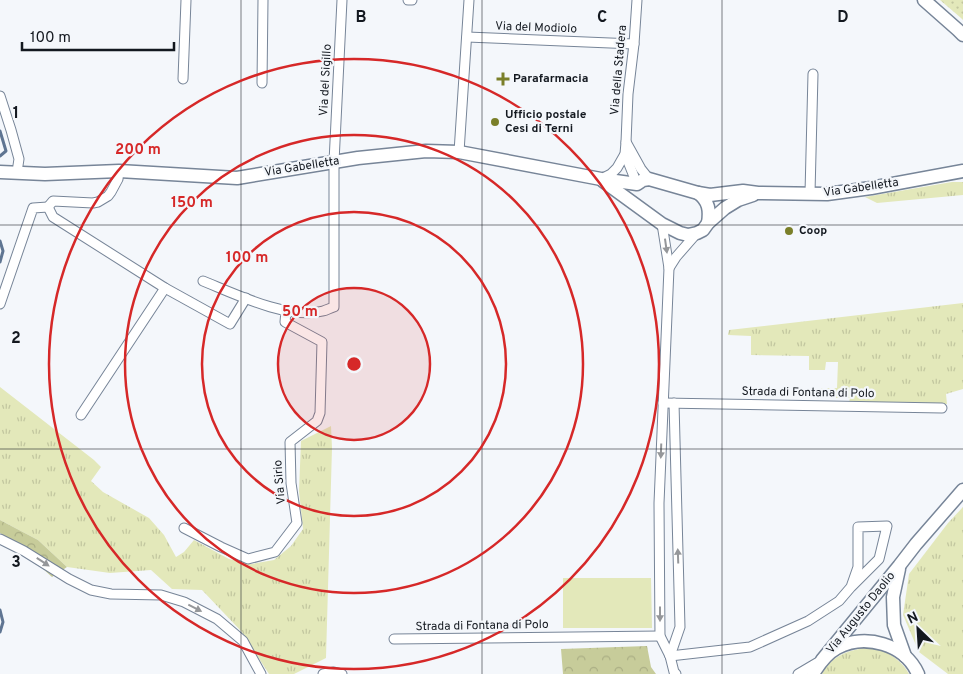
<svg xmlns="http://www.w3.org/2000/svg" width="963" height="674" font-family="Overpass,sans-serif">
<defs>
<pattern id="grass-tufts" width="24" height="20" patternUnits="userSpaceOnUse" patternTransform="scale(1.25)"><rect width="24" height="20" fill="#e3e8ba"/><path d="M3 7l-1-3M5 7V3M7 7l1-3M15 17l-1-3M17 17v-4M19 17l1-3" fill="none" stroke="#c2c69f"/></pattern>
<pattern id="forest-crowns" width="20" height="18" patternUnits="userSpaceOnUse" patternTransform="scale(1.25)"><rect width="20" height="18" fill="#c7cc9a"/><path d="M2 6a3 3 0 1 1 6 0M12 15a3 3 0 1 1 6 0" fill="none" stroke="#aaae84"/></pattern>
<pattern id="garden-dots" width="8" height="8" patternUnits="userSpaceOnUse" patternTransform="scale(1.25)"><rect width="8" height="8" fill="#e3e8ba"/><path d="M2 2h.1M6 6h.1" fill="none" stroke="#c2c69f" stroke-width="1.8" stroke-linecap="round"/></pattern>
</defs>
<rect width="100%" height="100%" fill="#f4f7fb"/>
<g fill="url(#grass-tufts)">
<path d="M952,182H963V195L877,203L865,197Z"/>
<path d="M963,303V389L946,394L947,404L849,402L850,398H820L821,388H837L838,362H826L825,370H809V356L751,355V336L728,335L729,330Z"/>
<path d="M0,387L94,460L101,467L91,481L103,492L149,518L164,535L176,557L184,552L194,540L229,559L251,564L274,560L291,546L303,529L299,491L301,441L331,426L332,448L326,658L294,674H269L241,631L202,590L172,589L151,570L110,573L67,567L38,540L0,520Z"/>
<path d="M963,507V674H948L919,652L903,615L909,574L948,523Z"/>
<path d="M865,648C870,649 876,649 881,650C892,654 904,664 909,674H822C832,656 846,651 865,648Z"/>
</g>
<g fill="url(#forest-crowns)">
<path d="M0,520L38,540L67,567L52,577L11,540L0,533Z"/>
<path d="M647,646L651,667L656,674H563L561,649Z"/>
</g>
<path fill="#e3e8ba" d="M563,578H651L652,628H563Z"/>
<path fill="url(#garden-dots)" d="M940,0H963V20L961,18Z"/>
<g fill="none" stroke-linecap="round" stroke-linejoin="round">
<g stroke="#5f7592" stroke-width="3">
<path d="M0,131L6,151L0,156"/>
<path d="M0,241L3,251L0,262"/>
<path d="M0,610L3,622L0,632"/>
</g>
<g stroke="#778598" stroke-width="11">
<g id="street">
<path d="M408,0H412"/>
<path d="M467,37L634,44"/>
<path d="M183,79L186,0"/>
<path d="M262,83L263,0"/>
<path d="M0,96L11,130L19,159L17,172"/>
<path d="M626,142L641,169L649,179"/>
<path d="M459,152L469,0"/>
<path d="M625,154L637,184"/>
<path d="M119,171L118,179L111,192L108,196L98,202L93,203L53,201L48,207L53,217L165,288L230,324L246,298"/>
<path d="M601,179L611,174L617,168L625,154L626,142L628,94L634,44L637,0"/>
<path d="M810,193L813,74"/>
<path d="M662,224L669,268L659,503L660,636L670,656L674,672L676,674"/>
<path d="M669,268L676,257L697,233"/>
<path d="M203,281C235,294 288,320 323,311C327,310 330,308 334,307V162L342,0"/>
<path d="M0,304L33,208L48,207"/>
<path d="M663,403L942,408"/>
<path d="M81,415L165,288"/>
<path d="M184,528L221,547L248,559L275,552L297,523L291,483L290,442L317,421L320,413L322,342L285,322L286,311"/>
<path d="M0,539L24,551L69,579L91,590L111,594L161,595L184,602L217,619L243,641L261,674"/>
<path d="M394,639L660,636"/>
<path d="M670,656L750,647L808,621L839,601L851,587L858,567V527L887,526L879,559L851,587"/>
<path d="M670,656L680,627L674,403"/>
<path d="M323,674L334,672L342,674"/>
<path d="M798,674L820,661"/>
</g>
</g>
<g stroke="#778598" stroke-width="15">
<g id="secondary">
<path d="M924,0L958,30L963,35"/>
<path d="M0,172L45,174L119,171L237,178L358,158L426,151L459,152L601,179L637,184L643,180L649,179L698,193L710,195L743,191L758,193L827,194L871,188L963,171"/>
<path d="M603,181L662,224L680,233L688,235L697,233L703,230L708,223L725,208L738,200L753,195"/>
<path d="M698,193C709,201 710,211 708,223"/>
<path d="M899,569L893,597L894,625L905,656"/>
<path d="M822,660L899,566L916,544L963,490"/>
<path d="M813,674C819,664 826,654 837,648C865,633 905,644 918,674"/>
</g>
</g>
<use href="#street" stroke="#fff" stroke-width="9"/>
<use href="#secondary" stroke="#fff" stroke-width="12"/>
</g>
<defs><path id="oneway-solid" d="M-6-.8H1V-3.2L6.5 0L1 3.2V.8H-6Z" transform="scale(1.25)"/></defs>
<g fill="#95979a">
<use href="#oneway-solid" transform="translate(666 246) rotate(82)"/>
<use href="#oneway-solid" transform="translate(661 451) rotate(92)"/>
<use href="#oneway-solid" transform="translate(678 556) rotate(-92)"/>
<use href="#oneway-solid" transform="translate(43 562) rotate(33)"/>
<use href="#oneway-solid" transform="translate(195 608) rotate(27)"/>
<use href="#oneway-solid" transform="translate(660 614) rotate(90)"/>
</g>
<path fill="none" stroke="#13181f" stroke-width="1" stroke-opacity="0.55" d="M241,0V674M482,0V674M722,0V674M0,225H963M0,449H963"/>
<circle cx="354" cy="364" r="76" fill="#d62828" fill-opacity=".12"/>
<g fill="none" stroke="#d62828" stroke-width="2.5">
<circle cx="354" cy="364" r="76"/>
<circle cx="354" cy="364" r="152"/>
<circle cx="354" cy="364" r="229"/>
<circle cx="354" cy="364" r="305"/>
</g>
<g fill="#7a7f29" stroke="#f4f7fb" stroke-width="2">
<path d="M500.5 71.5h5v5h5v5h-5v5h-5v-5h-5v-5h5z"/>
<circle cx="495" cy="122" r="5"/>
<circle cx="789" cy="231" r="5"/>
</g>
<g text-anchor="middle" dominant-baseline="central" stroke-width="4.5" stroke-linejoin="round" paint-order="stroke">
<g font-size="12" fill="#13181f" stroke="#f4f7fb">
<text transform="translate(536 28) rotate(2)">Via del Modiolo</text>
<text transform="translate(619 70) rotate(-85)">Via della Stadera</text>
<text transform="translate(326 80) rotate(-87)">Via del Sigillo</text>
<text transform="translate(302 167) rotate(-9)">Via Gabelletta</text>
<text transform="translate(861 188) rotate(-8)">Via Gabelletta</text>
<text transform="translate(808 393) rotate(1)">Strada di Fontana di Polo</text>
<text transform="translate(280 482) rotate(-95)">Via Sirio</text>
<text transform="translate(861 613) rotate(-51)">Via Augusto Daolio</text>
<text transform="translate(482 626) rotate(-1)">Strada di Fontana di Polo</text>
</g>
<g font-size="12" font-weight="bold" fill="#13181f" stroke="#f4f7fb" text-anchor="start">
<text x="513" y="79">Parafarmacia</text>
<text x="505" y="115">Ufficio postale<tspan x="505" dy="14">Cesi di Terni</tspan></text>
<text x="799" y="231">Coop</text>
</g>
</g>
<g font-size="16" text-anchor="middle" font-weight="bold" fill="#13181f" stroke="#f4f7fb" stroke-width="4.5" stroke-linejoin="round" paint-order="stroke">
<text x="361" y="22">B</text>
<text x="602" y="22">C</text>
<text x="843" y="22">D</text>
<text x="16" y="118">1</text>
<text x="16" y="343">2</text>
<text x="16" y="567">3</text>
</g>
<circle cx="354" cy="364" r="8" fill="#d62828" stroke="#f4f7fb" stroke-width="2.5"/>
<g font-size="15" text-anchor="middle" font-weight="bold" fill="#d62828" stroke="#f4f7fb" stroke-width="4.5" stroke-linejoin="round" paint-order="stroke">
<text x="138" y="154">200 m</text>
<text x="192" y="207">150 m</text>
<text x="247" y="262">100 m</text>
<text x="300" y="316">50 m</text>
</g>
<g transform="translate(918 629) rotate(335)" stroke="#f4f7fb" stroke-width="4" paint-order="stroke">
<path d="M0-4L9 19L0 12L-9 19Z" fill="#13181f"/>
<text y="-8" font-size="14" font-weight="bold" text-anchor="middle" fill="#13181f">N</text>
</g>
<path d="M22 42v8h152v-8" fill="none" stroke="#13181f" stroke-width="2.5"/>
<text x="30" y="42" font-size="15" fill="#13181f" stroke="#f4f7fb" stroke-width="4" paint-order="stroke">100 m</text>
</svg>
